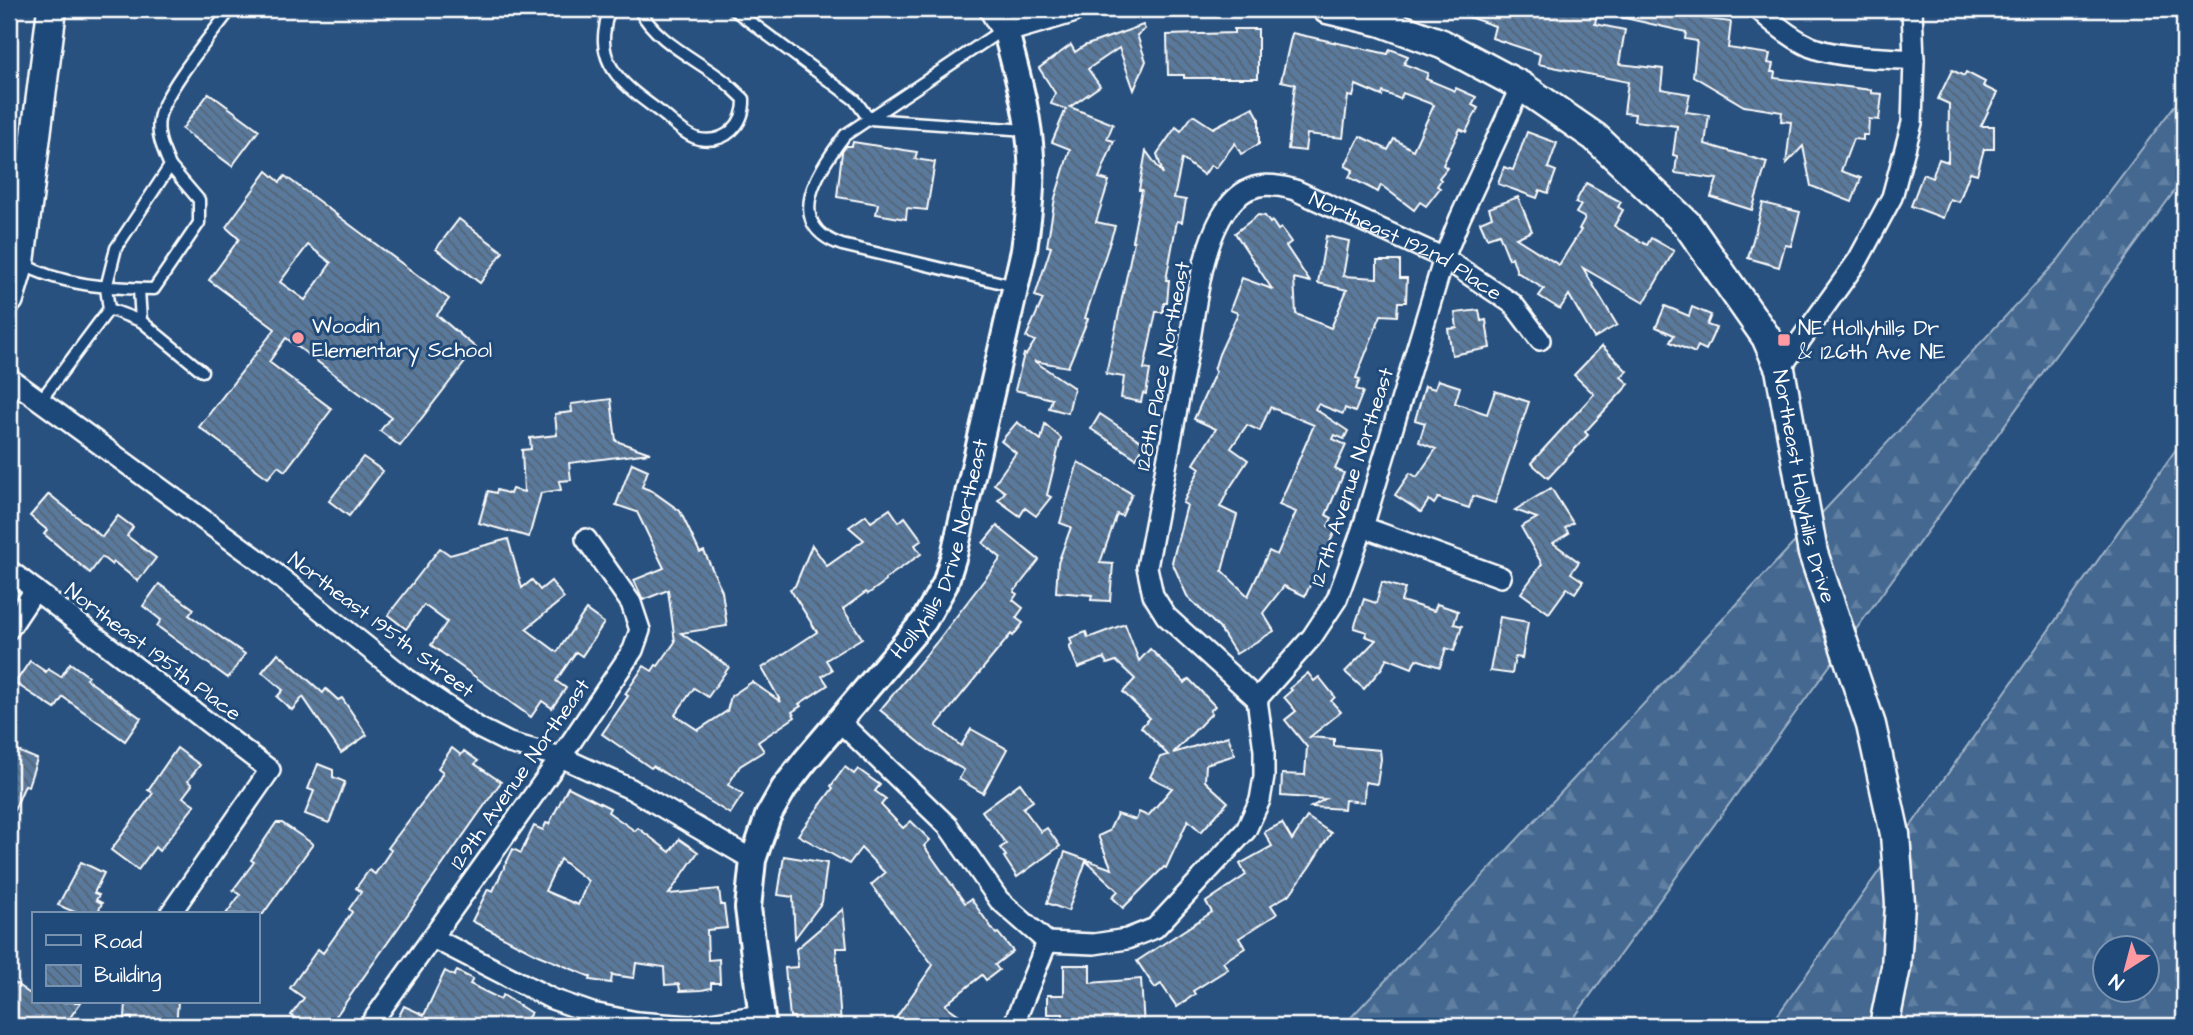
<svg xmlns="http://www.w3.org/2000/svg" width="2193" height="1035" font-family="'Architects Daughter',sans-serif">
<defs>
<pattern id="forest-firs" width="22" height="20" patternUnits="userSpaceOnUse" patternTransform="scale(1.75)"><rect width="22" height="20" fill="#446890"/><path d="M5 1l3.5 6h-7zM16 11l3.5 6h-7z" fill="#607fa1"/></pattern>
<pattern id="building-back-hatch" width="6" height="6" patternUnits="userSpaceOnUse" patternTransform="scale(1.75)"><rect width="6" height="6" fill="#5a7a9d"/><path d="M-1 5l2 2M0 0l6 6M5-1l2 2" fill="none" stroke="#536374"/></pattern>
</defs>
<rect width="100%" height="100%" fill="#28517f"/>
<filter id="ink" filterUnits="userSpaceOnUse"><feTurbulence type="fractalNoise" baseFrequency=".0143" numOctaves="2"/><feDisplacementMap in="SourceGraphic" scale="14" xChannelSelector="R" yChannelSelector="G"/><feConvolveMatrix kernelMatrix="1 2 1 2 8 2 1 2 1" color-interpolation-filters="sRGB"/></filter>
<g filter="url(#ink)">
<g fill="url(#forest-firs)" stroke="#a2b4c8" stroke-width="2" fill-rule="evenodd">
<path d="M2184,93V178L1568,1026H1343L2058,260Z"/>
<path d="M2184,438V1026H1770ZM2106,948H2148V990H2106Z"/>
</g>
<g fill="url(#building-back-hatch)" stroke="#fff" stroke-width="2" fill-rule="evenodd">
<path d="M1451,9H1583L1597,12L1595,24L1625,30L1619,64L1663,69L1661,89L1690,94L1686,112L1709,115L1705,144L1767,162L1752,210L1711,197L1717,179L1675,173L1677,156L1673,155L1677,126L1634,121L1635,114L1624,113L1628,82L1538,64L1540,54L1492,38L1495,26L1451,11Z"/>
<path d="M1613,9H1672L1671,14L1731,22L1728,48L1770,54L1768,63L1773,64L1771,72H1775L1774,78L1871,90V93L1882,94L1879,120L1869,119L1868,135H1863V140L1853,139L1841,171L1861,178L1852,202L1811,186L1803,146L1786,164L1791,122L1781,121L1782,112L1744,106L1693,76L1697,41L1685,39L1686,32L1612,15Z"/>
<path d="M1143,25L1145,29L1137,35L1146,61L1134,90L1119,48L1088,69L1100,86L1070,107L1113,124L1107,139L1114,141L1099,178L1109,181L1096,222L1115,226L1085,318L1088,319L1068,367L1034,361L1074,388L1068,413L1049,408L1052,399L1015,390L1024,354L1026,355L1035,341L1026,337L1043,299L1035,296L1051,247L1047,246L1055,198L1070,149L1052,142L1066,109L1051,104L1055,93L1039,68L1071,45L1075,52L1084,46Z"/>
<path d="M1234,29H1258V78H1184V75H1168L1167,35L1234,33Z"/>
<path d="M1292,33L1388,54L1390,49L1408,56L1404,64L1428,73L1426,79L1455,91L1456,88L1476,97L1472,105L1478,108L1466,132L1460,129L1443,165L1447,168L1439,178L1441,180L1437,186L1440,188L1426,206L1420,202L1414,210L1381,185L1378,192L1349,177L1353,170L1345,166L1360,136L1388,150L1394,139L1413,150L1434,105L1403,93L1400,99L1383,92L1382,96L1356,85L1353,97L1348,96L1343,138L1307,134L1305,151L1288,149L1295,84L1281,81Z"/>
<path d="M1952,70L1964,76L1966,72L1985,82L1983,86L1997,93L1981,126H1994V149H1984L1977,174L1970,172L1959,202L1950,199L1943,218L1911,206L1923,174L1932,178L1939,159L1948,162L1949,104L1938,99Z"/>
<path d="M209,93L259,130L232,166L182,129Z"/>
<path d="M1253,107L1259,118V144L1241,154L1235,143L1216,168L1211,165L1204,175L1182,159L1174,198L1186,200L1182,222L1177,221L1166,280H1169L1167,303H1164L1163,312H1156L1144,369L1150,370L1146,394L1143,393L1141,402L1121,398L1124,377L1106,374L1134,241H1132L1142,190H1139L1146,151L1163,174L1157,154L1176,127L1181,131L1193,115L1213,128Z"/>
<path d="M1527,132L1557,143L1548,168L1556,171L1548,193L1540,190L1537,198L1498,184L1504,167L1513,170Z"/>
<path d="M853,142L917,152L915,159L935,162L927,210L907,208L906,219L876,214L878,204L837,197L842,152L846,146H852Z"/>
<path d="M267,171L280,182L285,176L449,299L437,315L476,348L400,446L380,431L391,417L286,338L269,362L332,409L285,471L278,466L268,478L199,427L275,329L209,280L239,239L226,227ZM308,245L331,263L305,300L280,282Z"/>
<path d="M1586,183L1621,202L1618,207L1623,210L1614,226L1647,245L1651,238L1674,251L1644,303L1583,268L1617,325L1594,338L1569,295L1560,309L1539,296L1544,289L1517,272L1512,257L1509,259L1499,234L1487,238L1480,222L1492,217L1489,208L1518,197L1532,231L1516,238L1559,265L1581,230L1579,229L1585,218L1576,213L1581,205L1575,203Z"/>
<path d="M1763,203L1800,212L1791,246L1785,245L1779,267L1748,258Z"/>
<path d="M1258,215L1265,216L1270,223L1272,221L1278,230L1281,228L1291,242L1286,246L1310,282L1294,278L1296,314L1331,328L1347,290L1318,283L1326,236L1349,241L1343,276L1377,278V261H1400V278H1407L1406,302H1398L1397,316L1381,315L1356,378L1360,379L1356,389L1363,392L1355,412L1345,408L1343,414L1318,404L1315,409L1348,431L1344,439L1335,435L1333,439L1346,445L1335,469L1344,473L1326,515L1332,518L1328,526L1336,529L1305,596L1284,586L1263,613L1274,631L1236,654L1220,629L1187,596L1172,562L1187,505L1183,503L1200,468L1194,464L1216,429L1194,419L1216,371L1214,370L1219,354L1238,313L1230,310L1242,278L1272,289L1235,233ZM1270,407L1314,425L1279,505L1296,512L1277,555L1269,551L1248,596L1222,571L1237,515L1220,507L1229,489L1248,460L1231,448L1247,425L1260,431Z"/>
<path d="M459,219L503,252L480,283L436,249Z"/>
<path d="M1665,306L1689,316L1692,307L1711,315L1707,325L1716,328L1706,350L1698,346L1695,353L1670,342L1674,335L1656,327Z"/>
<path d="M1479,310L1481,321L1486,320L1490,348L1452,355L1448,329L1457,328L1455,313Z"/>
<path d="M1602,346L1627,371L1621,377L1629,384L1585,432L1588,435L1548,478L1531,463L1594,394L1574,375Z"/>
<path d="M1438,380L1460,387L1455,403L1487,414L1495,391L1529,402L1495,503L1473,496L1469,508L1438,498L1434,504L1429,500L1421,512L1395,495L1410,473L1417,477L1436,449L1419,442L1425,423L1415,420L1425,386L1435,389Z"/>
<path d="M611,399L616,441L650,453L569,463L571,480L559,481L561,490L541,493L529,537L479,523L488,491L496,493L497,490L510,494L512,489L524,492L522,450L531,449L530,438L557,435L555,414L572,412L571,404Z"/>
<path d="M1100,414L1145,444L1136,458L1091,429Z"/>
<path d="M1017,422L1041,440L1045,424L1061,438L1047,495L1051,497L1036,516L1025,508L1020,516L998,500L1005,492L994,484L1016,453L1001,441Z"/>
<path d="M363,457L383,471L349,516L329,501Z"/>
<path d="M1078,462L1132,494L1122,516L1117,514L1100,563L1113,564L1110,601L1091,600L1092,595L1056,592L1058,563L1071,527L1060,523Z"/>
<path d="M632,463L648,470L642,487L652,491L680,511L700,553L704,551L722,591L727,626L681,633L729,667L708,697L694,688L675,715L698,730L727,711L731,696L752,682L781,702L762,668L817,632L790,589L795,586L812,545L827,566L864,540L849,527L866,515L871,522L890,509L899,522L905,517L922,540L915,545L921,554L885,579L886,581L868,594L866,592L843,609L862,638L826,660L832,670L822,676L828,685L799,704L801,706L792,712L795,717L758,742L764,751L740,766L728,785L743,794L730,814L653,766L651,768L602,734L628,696L625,694L644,666L652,671L656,665L658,666L675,642L668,590L643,600L634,580L664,568L637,512L616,505Z"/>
<path d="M1551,488L1573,523L1565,528L1569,533L1553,543L1579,562L1571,573L1583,581L1575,593L1567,588L1549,613L1521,593L1542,564L1521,527L1537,518L1515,510Z"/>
<path d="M49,494L102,537L118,516L133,527L127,536L156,558L138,581L114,562L112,565L102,557L90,573L44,534L47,530L30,516Z"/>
<path d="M997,526L1039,560L1014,592L1017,594L1013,600L1023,608L1016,618L1023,623L1013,636L1011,634L936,726L961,746L971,729L1007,749L983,793L959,779L964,770L929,750L880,710L936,643L1001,558L983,543Z"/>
<path d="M508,539L522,588L532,580L540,590L551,581L564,598L526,629L557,652L586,610L604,623L582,656L576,652L556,681L566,688L552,708L542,701L531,717L431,645L447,622L424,605L406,629L388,615L440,548L450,555Z"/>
<path d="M1382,582L1405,589L1401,601L1434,611L1437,604L1458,611L1454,624L1462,626L1454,651L1446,648L1440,667L1416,659L1412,668L1387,658L1382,668L1364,689L1345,672L1376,640L1365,636L1367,632L1354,628L1364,599L1376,603Z"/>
<path d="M159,584L194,609L189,615L245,654L228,678L157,626L161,620L143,606Z"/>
<path d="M1500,617L1528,622L1522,658L1515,657L1512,674L1490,671Z"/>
<path d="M1125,624L1139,661L1150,649L1185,683L1189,679L1215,706L1210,711L1212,713L1173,753L1228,736L1235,755L1206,764L1205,781L1228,802L1201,832L1188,820L1166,868L1164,867L1123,908L1112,897L1118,891L1086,861L1068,911L1047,903L1065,852L1112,869L1098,836L1109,831L1117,814L1136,820L1139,812L1148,816L1172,788L1150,777L1160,757L1168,755L1141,727L1150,718L1123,692L1135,679L1116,661L1107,664L1104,658L1078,668L1069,646L1072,644L1070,638L1086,632L1088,638Z"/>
<path d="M278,653L323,693L326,689L338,700L342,698L367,735L341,753L303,697L292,710L277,697L283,690L262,672Z"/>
<path d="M30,661L46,672L48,669L61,677L70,663L88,676L86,679L141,718L125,741L63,697L55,709L15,683Z"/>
<path d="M1308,673L1314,681L1319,677L1335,697L1331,701L1341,712L1310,737L1334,739V746L1380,750L1381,759L1377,784L1365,782L1364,802L1345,800L1344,809L1311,807L1325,799L1281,796L1282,774L1305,775L1307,747L1285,720L1296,711L1284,697L1292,690L1290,688Z"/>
<path d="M177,748L200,765L188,781L192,785L183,797L195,805L159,851L155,847L138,870L111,850L153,793L148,790Z"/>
<path d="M452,748L461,755L464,751L478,761L475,764L501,782L329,1026H306L291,1015L304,998L290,988L318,949L323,953L352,912L349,909L361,892L356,888L369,870L375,874L391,850L388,848L437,783L443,772L438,768Z"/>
<path d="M13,749L37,759L28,786L25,785L9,822V760Z"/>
<path d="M318,764L333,770V777L345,782L329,823L305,814L314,791L308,789Z"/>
<path d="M845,767L854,774L858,769L880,785L875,791L886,799L881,805L903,828L911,821L930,840L924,846L965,903L971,899L996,934L998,933L1013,951L995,965L999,970L986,980L982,975L945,1005L975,1026H908L896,1018L933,965L871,885L885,873L861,848L849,864L798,835L833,788L831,786Z"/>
<path d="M1020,783L1033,801L1023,808L1041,832L1047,828L1060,846L1017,877L1004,857L1006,856L1000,848L1006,844L982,811Z"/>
<path d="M568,787L610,808L608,812L635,831L638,828L670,852L679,839L698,852L669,894L719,889L721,905H724L727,928L707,930L708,960L719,959L720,983H711V988L702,990L680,991L679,984L665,985L664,967L636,963L634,978L612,975L611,983L590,980L591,977L538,955L472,921L488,889L493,891L513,849L521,853L534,826L543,830L546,823L549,824ZM560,859L588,881L578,905L545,891Z"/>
<path d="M1307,817L1331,833L1310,866L1290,894L1271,905L1277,914L1239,938L1245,948L1223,962L1228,969L1193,991L1195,994L1177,1007L1161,984L1155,988L1137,961L1212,912L1206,902L1246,875L1240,864L1272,846L1264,832L1282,823L1292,840Z"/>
<path d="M276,823H282L313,844L263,914H226L240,895L233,890L254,862L251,860Z"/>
<path d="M784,856L827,863L822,902L795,938L793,897L778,895Z"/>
<path d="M81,862L104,873L94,893L99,895L96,900L102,903L97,914H79L58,905Z"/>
<path d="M843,909L847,948H836L841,1026H796L794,1017H790L785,968L798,967L796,949Z"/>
<path d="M1064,965H1090V983L1141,979L1144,1026H1063V1014H1047V995H1064Z"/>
<path d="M445,971L454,976L457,971L473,979L470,984L500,999L503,995L531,1013L522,1026H394L404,1006L424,1015Z"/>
<path d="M9,979L33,996V1002L46,1004L47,1002H81L64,1026H9Z"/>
<path d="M126,1002H178L176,1026H131L132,1018H125Z"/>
</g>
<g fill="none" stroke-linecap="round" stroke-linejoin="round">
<g stroke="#fff" stroke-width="15">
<g id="service">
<path d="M612,9C607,15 606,20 605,28C597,71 634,92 664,115C674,123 686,136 699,139C726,144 745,124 744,99C736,92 728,83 719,77C692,57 655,40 639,9"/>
<path d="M733,9L855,100L869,119L1027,130"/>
<path d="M1005,28L845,135C819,169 781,224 842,245L1015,286"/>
<path d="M170,166C164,151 156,136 159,119C163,92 213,33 231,9"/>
<path d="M21,263C61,286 109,288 154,289L199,223V200L170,166L116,248L106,288L109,309L41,400"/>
<path d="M139,289L141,321"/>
<path d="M109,309L141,321L202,371"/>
</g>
</g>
<g stroke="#fff" stroke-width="24">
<g id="minor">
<path d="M1758,9C1774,24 1791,38 1811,47C1842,59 1881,57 1914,60"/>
<path d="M1780,369L1858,260L1892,197L1912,123L1914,60L1912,9"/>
<path d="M9,378L256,558L407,679L479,728L509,743L561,757L631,789L753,860"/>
<path d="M1363,527L1501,577"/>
<path d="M9,570L270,770L170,914"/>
<path d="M9,629L35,590"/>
<path id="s1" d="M1257,699L1166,616L1153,595L1147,567C1160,496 1174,426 1187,356C1196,310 1200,245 1228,207C1247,182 1268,182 1295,190L1444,258L1513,304L1540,340"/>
<path d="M840,722L948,826L999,900L1047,942"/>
<path d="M433,938L552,999L592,1013L637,1022L690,1026L762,1015"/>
<path d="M1047,942L1094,944L1127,939L1155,928L1246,830L1260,800L1264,777V750L1257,699L1312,637L1337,599L1363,527L1444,258L1460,218L1521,86"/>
<path d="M369,1026L561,757L633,650L640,630L631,603L586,539"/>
<path d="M1013,1026L1047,942"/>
</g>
</g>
<g stroke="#fff" stroke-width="30">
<g id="tertiary">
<path id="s2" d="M763,1026L748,908L753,860L768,816L784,788L805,761L924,621L945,584L954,555L1024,250C1028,219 1033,189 1031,157C1029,113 1016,71 1005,28"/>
</g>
</g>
<g stroke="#fff" stroke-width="33">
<g id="secondary">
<path d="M994,9L1005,28L1070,9"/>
<path id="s3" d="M1327,9L1382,22L1442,44L1521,86L1595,137L1687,224L1766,337L1780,369L1813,553L1871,725L1895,834L1900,904L1896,967L1884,1026"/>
<path d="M9,299L20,262L52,9"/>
</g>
</g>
<use href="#service" stroke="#1f4a7a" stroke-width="10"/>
<use href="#minor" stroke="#1f4a7a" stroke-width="19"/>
<use href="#tertiary" stroke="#1f4a7a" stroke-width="24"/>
<use href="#secondary" stroke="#1f4a7a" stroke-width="28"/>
</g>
</g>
<g fill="#ff9aa2" stroke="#1f4a7a" stroke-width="2.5">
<circle cx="298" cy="338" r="7"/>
<rect x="1777" y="333" width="14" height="14" rx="3.5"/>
</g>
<g text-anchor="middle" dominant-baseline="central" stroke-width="6" stroke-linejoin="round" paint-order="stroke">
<g font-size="21" fill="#fff" stroke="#1f4a7a">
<text stroke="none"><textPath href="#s1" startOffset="746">Northeast 192nd Place</textPath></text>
<text transform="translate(1163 366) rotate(-79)">128th Place Northeast</text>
<text transform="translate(1352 477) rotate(-72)">127th Avenue Northeast</text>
<text stroke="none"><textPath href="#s3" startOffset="719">Northeast Hollyhills Drive</textPath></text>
<text stroke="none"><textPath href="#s2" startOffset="537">Hollyhills Drive Northeast</textPath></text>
<text transform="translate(381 625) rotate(37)">Northeast 195th Street</text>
<text transform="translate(153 652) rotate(37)">Northeast 195th Place</text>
<text transform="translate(520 774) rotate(-55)">129th Avenue Northeast</text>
</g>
<g font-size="21" fill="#fff" stroke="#1f4a7a" text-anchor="start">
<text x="312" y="326">Woodin<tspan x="312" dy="24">Elementary School</tspan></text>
<text x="1798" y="328">NE Hollyhills Dr<tspan x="1798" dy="24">&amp; 126th Ave NE</tspan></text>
</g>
</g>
<rect width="2193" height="1035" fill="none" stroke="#1f4a7a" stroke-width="35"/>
<rect x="18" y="18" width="2158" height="1000" fill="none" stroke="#fff" stroke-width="2.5" filter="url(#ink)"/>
<rect x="32" y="912" width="228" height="91" fill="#1f4a7a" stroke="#7992af" stroke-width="2"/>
<rect x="46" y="935" width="35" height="10" fill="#1f4a7a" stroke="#7992af" stroke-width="2"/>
<text x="94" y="948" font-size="21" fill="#ffffff">Road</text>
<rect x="46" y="965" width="35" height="21" fill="url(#building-back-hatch)" stroke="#7992af" stroke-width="2"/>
<text x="94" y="982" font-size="21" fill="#ffffff">Building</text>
<g transform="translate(2126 969) rotate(216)"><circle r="33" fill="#1f4a7a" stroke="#7992af" stroke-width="2"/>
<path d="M0-5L12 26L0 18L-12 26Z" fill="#ff9aa2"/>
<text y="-10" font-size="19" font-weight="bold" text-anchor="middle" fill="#ffffff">N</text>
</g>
</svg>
